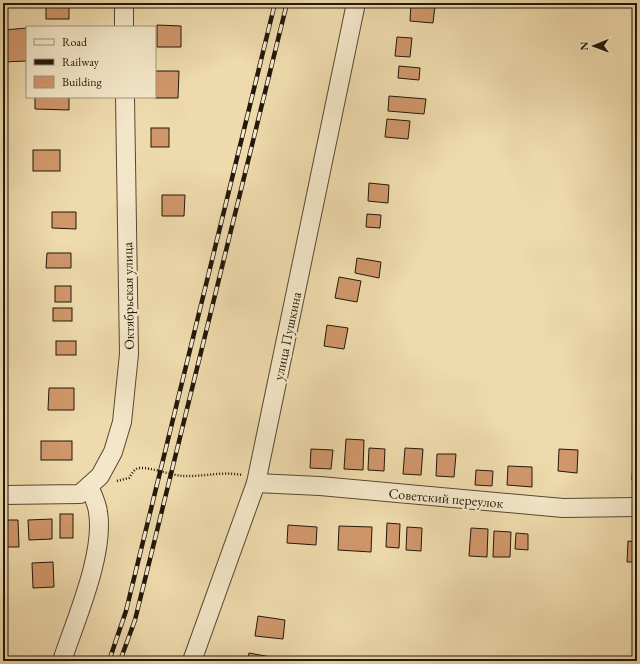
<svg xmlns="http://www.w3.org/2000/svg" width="640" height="664" font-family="'EB Garamond',serif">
<rect width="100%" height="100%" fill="#eedaac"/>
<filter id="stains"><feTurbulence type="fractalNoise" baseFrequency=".005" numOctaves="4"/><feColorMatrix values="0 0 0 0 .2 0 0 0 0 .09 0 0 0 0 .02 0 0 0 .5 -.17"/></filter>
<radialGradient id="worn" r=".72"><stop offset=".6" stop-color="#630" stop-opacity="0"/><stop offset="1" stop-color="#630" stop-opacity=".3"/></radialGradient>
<g fill="#d0976b" stroke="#23190a">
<rect x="46" y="3" width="23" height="16"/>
<path d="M411,3L435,6L433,23L410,21Z"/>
<path d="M157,25L181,26V47H157Z"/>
<path d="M27,28V61L3,62V30Z"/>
<path d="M397,37L412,38L410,57L395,56Z"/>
<path d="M399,66L420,68L419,80L398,78Z"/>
<path d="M155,71H179L178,98H155Z"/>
<path d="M389,96L426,99L424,114L388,111Z"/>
<path d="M35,97H69V110L35,109Z"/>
<path d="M387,119L410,121L408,139L385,137Z"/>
<rect x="151" y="128" width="18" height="19"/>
<rect x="33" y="150" width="27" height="21"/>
<path d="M369,183L389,185L388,203L368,201Z"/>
<path d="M162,195H185L184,216H162Z"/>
<path d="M52,212H76V229L52,228Z"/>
<path d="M367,214L381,215L380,228L366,227Z"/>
<path d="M47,253H71V268H46Z"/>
<path d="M357,258L381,262L379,278L355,273Z"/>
<path d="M339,277L361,281L357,302L335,298Z"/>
<rect x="55" y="286" width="16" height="16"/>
<rect x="53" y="308" width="19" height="13"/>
<path d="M327,325L348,328L344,349L324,346Z"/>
<rect x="56" y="341" width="20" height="14"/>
<path d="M49,388H74V410H48Z"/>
<path d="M346,439L364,440L363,470L344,469Z"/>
<rect x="41" y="441" width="31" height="19"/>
<path d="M369,448L385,449L384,471L368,470Z"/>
<path d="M405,448L423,449L421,475L403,474Z"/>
<path d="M311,449L333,450L331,469L310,468Z"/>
<path d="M559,449L578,450L577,473L558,471Z"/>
<path d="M437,454H456L454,477L436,476Z"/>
<path d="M633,459H637V481L632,480Z"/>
<path d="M508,466L532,467V487L507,485Z"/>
<path d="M476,470L493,471L492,486L475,485Z"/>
<rect x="60" y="514" width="13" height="24"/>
<path d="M52,519V539L29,540L28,520Z"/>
<path d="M3,520H18L19,547H3Z"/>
<path d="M387,523L400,524L399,548L386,547Z"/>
<path d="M288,525L317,527L316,545L287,543Z"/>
<path d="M339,526L372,527L371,552L338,550Z"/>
<path d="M407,527L422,528L421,551L406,550Z"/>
<path d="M471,528L488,529L487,557L469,556Z"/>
<path d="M494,531L511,532L510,557H493Z"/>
<path d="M516,533L528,534V550L515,549Z"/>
<path d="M628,541L637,542V562H627Z"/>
<path d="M53,562L54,587L33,588L32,563Z"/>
<path d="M258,616L285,620L283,639L255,636Z"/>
<path d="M249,653L271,657L270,661H247Z"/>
</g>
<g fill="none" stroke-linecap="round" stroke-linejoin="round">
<g stroke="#564932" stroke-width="20">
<g id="minor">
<path d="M124,3V27"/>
<path d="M256,483L320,486L563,508L637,507"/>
<path d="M3,495L80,494L100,476L113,452L122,422L129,354L125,97"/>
<path d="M62,661C75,621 105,554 98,512C97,503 92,494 89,486"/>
<path d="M192,661L256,483L356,3"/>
</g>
</g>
<path stroke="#23190a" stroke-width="2.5" stroke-dasharray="1 2" stroke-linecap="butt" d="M117,481L129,478C132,474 134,468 140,468C150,467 170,475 183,476C203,477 222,471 242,475"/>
<use href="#minor" stroke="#f4e7c9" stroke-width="18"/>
<g stroke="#23190a" stroke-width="4.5">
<g id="rail">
<path d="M109,661L126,611L275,3"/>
<path d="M120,661L135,620L287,3"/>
</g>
</g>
<use href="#rail" stroke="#f4e7c9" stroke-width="3" stroke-dasharray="9" stroke-linecap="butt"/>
</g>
<g text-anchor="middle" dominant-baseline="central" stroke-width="4" stroke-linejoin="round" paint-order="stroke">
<g font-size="14" fill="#23190a" stroke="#f4e7c9">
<text transform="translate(128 296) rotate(-91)">Октябрьская улица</text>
<text transform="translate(287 336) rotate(-78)">улица Пушкина</text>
<text transform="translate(446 498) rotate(5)">Советский переулок</text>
</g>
</g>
<rect width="640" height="664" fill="none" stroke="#eedaac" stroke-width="16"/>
<rect x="4" y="4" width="632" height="656" fill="none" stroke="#23190a" stroke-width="2"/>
<rect x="8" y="8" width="624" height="648" fill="none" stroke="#23190a"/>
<rect x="26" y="26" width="130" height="72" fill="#f4e7c9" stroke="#a0957d"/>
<rect x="34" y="39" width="20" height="6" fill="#f4e7c9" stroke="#a0957d"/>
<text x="62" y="46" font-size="12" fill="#23190a">Road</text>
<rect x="34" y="59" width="20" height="6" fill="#23190a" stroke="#a0957d"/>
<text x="62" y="66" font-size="12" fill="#23190a">Railway</text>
<rect x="34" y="76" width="20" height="12" fill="#d0976b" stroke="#a0957d"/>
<text x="62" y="86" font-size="12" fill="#23190a">Building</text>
<g transform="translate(594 46) rotate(269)" stroke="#f4e7c9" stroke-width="3" paint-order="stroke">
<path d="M0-3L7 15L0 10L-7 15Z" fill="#23190a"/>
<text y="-6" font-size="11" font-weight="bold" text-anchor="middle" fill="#23190a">N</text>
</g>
<rect width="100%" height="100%" filter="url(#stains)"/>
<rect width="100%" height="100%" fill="url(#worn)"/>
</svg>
